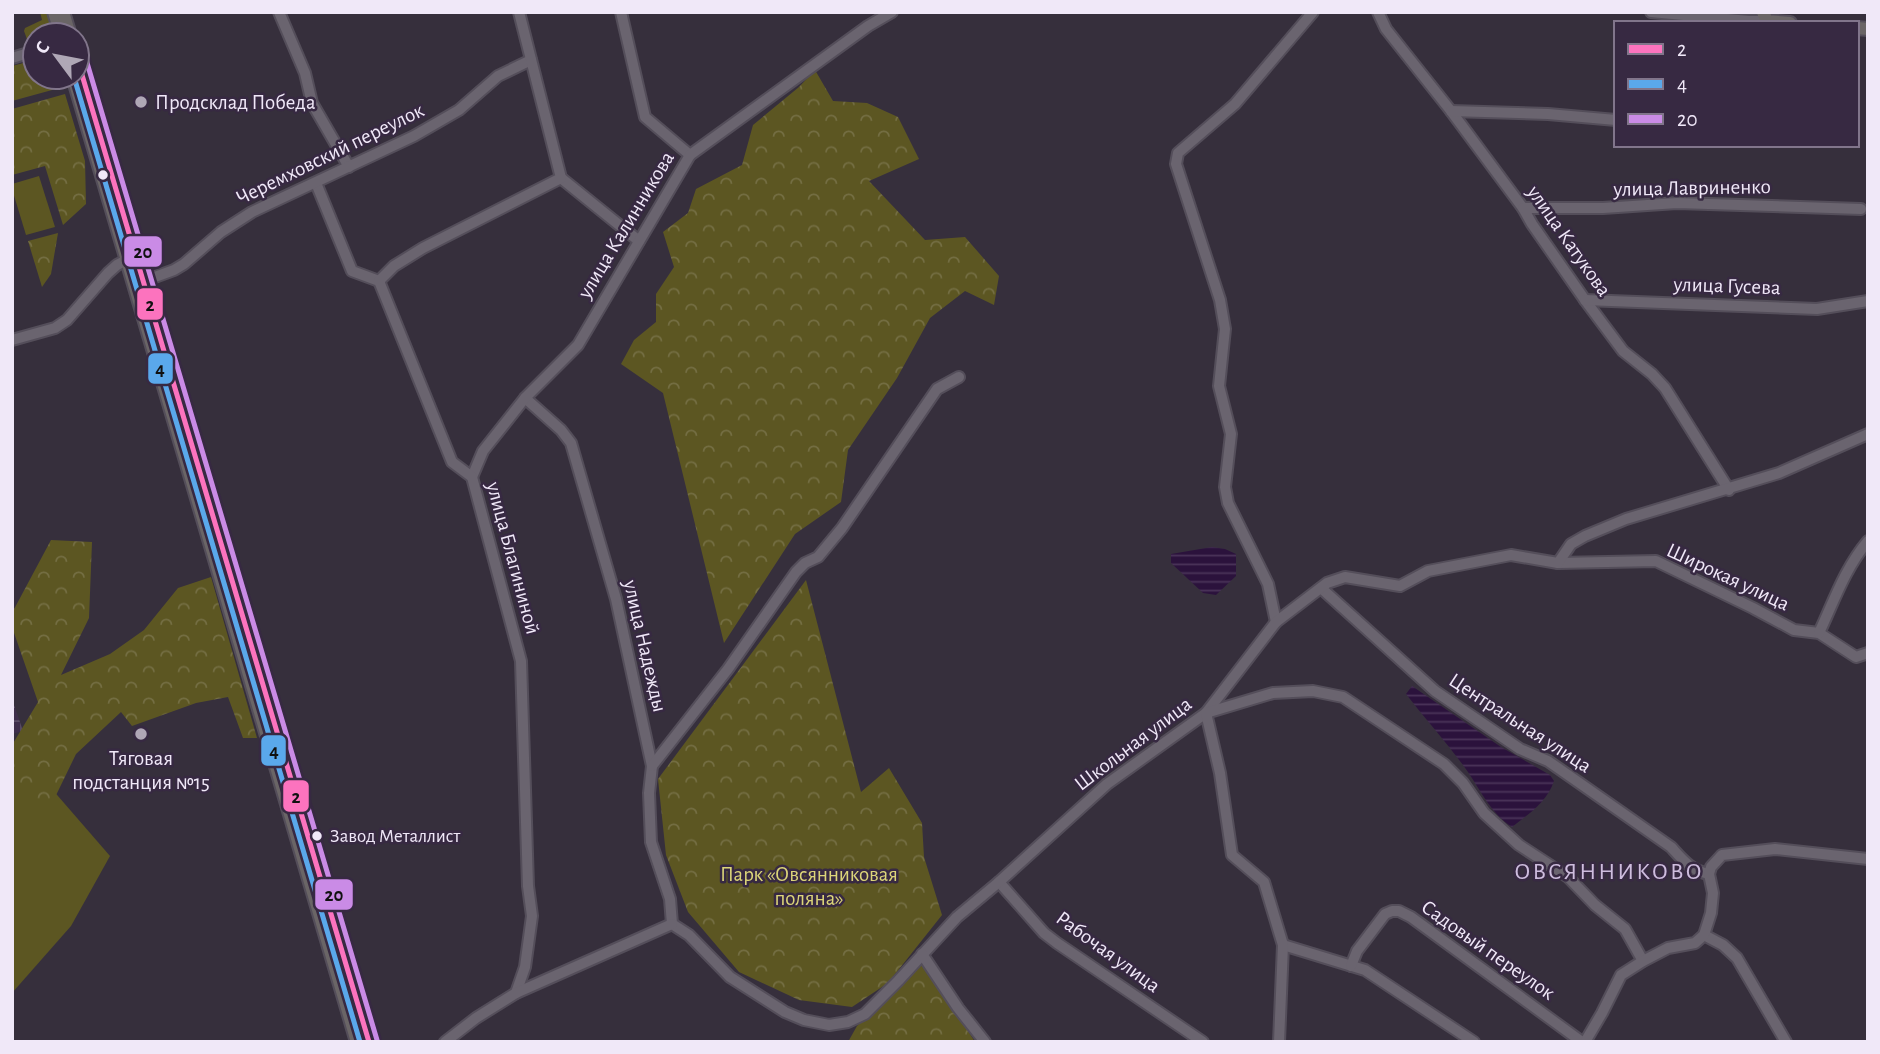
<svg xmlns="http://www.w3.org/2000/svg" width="1880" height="1054" font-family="'Alegreya Sans',sans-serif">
<defs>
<pattern id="industrial-grid" width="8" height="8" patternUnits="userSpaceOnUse" patternTransform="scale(1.75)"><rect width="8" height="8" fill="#3e2e4b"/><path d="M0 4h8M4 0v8" fill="none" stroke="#5a4c66"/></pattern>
<pattern id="forest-crowns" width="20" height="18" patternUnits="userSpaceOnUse" patternTransform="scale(1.75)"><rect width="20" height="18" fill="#5c5622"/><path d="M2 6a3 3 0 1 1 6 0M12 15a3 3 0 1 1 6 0" fill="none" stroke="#746e43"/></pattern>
<pattern id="water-rules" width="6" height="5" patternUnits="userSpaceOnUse" patternTransform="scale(1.75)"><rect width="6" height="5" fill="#2b123c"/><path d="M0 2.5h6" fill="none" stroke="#4a3459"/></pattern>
</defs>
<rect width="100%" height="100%" fill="#362f3c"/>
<path fill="url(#industrial-grid)" d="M12,699L23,731L12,734Z"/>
<g fill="#5c5622">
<path d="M40,12H50C52,20 56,27 52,35H35V42L31,44L28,42L24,31L25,28L42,20Z"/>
<path d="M39,176L55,227L26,235L12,189V184Z"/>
<path d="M12,743L110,856L71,926L12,993Z"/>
</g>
<g fill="url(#forest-crowns)">
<path d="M35,60V77H60L63,87L12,101V66Z"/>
<path d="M815,70L833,101L867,103L898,117L919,159L869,181L925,240L965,237L999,276L994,305L965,291L930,318L897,378L848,450L841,502L795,534L724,643L663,393L621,364L634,340L656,322V294L674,267L663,232L688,213L696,189L742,165L753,125L799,87Z"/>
<path d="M65,94L85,161L86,204L63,225L45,166L12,175V109Z"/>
<path d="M58,233L51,274L42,287L28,241Z"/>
<path d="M51,540L92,542L89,618L61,675L110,654L144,630L178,588L211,577L257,738H243L228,697L196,703L132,726L121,712L76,754L45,818L12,787V745L38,702L12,627V613Z"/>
<path d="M806,580L861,792L889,768L922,823L924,857L942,915L888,983L852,1007L799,1000L739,972L688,912L666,855L658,779Z"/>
<path d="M924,961L975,1042H848L857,1026Z"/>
</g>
<g fill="url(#water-rules)">
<path d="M1212,547L1225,549L1236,554V576L1216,595L1203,593L1171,563V554Z"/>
<path d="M1412,686L1501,747L1550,775L1554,781C1547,802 1529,814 1512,827C1491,813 1482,793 1468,772C1449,745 1426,720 1406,694Z"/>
</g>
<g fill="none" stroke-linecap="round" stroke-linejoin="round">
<g stroke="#544e5a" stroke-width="14">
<g id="minor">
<path d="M279,12L305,73L312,103L349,167"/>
<path d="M621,12L645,117L690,155"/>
<path d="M1378,12L1386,29L1451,111L1523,208L1532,224L1585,300L1623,351L1652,374L1665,388L1729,490"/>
<path d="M1651,12L1749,21H1767"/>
<path d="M12,58L35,51"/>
<path d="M1451,111L1548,114L1616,120"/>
<path d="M561,178L639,241"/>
<path d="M316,183L352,271L379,281"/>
<path d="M1523,208H1603L1677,203L1861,209"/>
<path d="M144,281L174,270L184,264L221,232L252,212L414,136L459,110L498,76L531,60"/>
<path d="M1585,300L1817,309L1868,301"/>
<path d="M12,340L55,328L67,320L108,273L117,265L134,256"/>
<path d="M525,398L561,430L571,443L616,599L652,766L649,793L651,842L670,899L672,924"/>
<path d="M472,477L483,451L525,398L578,345L690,155L868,26L892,12"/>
<path d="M1558,563L1656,561L1753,608L1794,630L1819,633L1856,657L1868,653"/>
<path d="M1321,588L1435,691L1520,749L1548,761L1671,847C1682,859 1691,871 1709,874"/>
<path d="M1276,622L1268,584L1228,503L1225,487L1231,434L1219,386L1225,329L1220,300L1176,164L1178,153L1235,104L1313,12"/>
<path d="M1819,633C1834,601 1845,568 1868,541"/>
<path d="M652,766L728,669L796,572L805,563L818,557L842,528L937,389L959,377"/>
<path d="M999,882L1044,933L1057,943L1203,1042"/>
<path d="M672,924L689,935L730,977L785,1012L804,1020L829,1025L848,1022L865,1014L898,981L957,917L999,882L1107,784L1206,713L1276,622L1327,583L1345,577L1400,586L1428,571L1511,555L1558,563L1571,544L1585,536L1626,519L1779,473L1868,434"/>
<path d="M1704,935L1723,945L1737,958L1786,1042"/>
<path d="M1283,945L1365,970L1474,1042"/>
<path d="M922,954L958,1008L985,1042"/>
<path d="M1351,966L1357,951L1385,914L1392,911H1399L1411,917L1582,1042"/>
<path d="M516,993L525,967L532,916L528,886L521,661L472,477L452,462L379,281L394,266L423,248L561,178L519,12"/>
<path d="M445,1042L476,1018L516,993L672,924"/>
<path d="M1279,1042L1283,945L1264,882L1232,855L1220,773L1206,713L1273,693L1313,691L1343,697L1444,764L1463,783L1484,813L1519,845L1568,877L1595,905L1625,929L1643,961"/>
<path d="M1585,1042L1602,1013L1621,975L1643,961L1668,948L1695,943L1704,935L1711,913L1713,893L1709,874L1711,867L1722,855L1775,849L1868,859"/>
</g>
</g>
<g stroke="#544e5a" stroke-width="16">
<g id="major">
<path d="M54,12L61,35"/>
<path d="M63,12L70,35"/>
<path d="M1763,12L1767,21L1790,23"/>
<path d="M1857,28L1868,29"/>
<path d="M77,58L369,1042"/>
<path d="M73,77L357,1042"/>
</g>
</g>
<use href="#minor" stroke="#6a646f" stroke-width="10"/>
<use href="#major" stroke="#6a6566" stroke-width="12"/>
<g stroke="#372942" stroke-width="10">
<path id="bus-1" d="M77,58L369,1042"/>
</g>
<g stroke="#372942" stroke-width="10">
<path id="bus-2" d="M74,77L360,1042"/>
</g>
<g stroke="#372942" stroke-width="10">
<path id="bus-3" d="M85,56L377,1040"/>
</g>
<use href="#bus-1" stroke="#fc73be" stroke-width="5"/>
<use href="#bus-2" stroke="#5aa8eb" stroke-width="5"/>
<use href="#bus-3" stroke="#ca8be6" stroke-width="5"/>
</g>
<g fill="#afa7b6" stroke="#372942" stroke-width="2.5">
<circle cx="141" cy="102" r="7"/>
<circle cx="141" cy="734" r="7"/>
</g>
<g fill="#f0e8f8" stroke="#372942" stroke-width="2.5">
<circle cx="103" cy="175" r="6"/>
<circle cx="317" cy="836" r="6"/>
</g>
<g text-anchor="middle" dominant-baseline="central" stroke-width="5" stroke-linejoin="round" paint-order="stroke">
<g font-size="19" fill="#f0e8f8" stroke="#372942" text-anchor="start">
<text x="330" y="836">Завод Металлист</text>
</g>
<g font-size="21" fill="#f0e8f8" stroke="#372942" text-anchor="start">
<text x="155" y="102">Продсклад Победа</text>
<text x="141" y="758" text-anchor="middle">Тяговая<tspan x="141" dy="24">подстанция №15</tspan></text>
</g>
<g font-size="21" fill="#f0e8f8" stroke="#372942">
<text transform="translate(330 154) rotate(-26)">Черемховский переулок</text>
<text transform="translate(1692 188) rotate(-1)">улица Лавриненко</text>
<text transform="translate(626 225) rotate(-59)">улица Калинникова</text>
<text transform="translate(1569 241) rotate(55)">улица Катукова</text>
<text transform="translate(1727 286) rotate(2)">улица Гусева</text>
<text transform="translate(513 558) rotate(75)">улица Благининой</text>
<text transform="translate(1728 577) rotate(25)">Широкая улица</text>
<text transform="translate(645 646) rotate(77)">улица Надежды</text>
<text transform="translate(1520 723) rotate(33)">Центральная улица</text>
<text transform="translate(1133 744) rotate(-37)">Школьная улица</text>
<text transform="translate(1488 950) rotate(35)">Садовый переулок</text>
<text transform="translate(1108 952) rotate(36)">Рабочая улица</text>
</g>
<g font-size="21" fill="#dcd579" stroke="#372942">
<text x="809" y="874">Парк «Овсянниковая<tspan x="809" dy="24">поляна»</tspan></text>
</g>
<g font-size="24" letter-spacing="2" fill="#cebdde" stroke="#372942">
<text x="1609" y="872">ОВСЯННИКОВО</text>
</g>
</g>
<g stroke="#372942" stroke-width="2.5">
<rect x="123" y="235" width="40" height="33" rx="7" fill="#ca8be6"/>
<rect x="136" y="287" width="28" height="34" rx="7" fill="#fc73be"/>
<rect x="147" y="352" width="27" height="33" rx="7" fill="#5aa8eb"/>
<rect x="260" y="734" width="27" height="33" rx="7" fill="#5aa8eb"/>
<rect x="282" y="779" width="28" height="34" rx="7" fill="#fc73be"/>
<rect x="314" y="878" width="40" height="33" rx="7" fill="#ca8be6"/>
</g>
<g font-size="19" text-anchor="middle" font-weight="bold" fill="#111">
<text x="143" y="258">20</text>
<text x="150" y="311">2</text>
<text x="160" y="375">4</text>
<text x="274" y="757">4</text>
<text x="296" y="803">2</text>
<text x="334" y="901">20</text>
</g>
<rect width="1880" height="1054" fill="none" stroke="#f0e8f8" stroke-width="28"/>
<rect x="1614" y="21" width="245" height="126" fill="#372942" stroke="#81758b" stroke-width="2"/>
<rect x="1628" y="44" width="35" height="10" fill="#fc73be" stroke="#81758b" stroke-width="2"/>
<text x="1677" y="56" font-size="21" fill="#f0e8f8">2</text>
<rect x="1628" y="79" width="35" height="10" fill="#5aa8eb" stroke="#81758b" stroke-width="2"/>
<text x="1677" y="91" font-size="21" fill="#f0e8f8">4</text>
<rect x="1628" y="114" width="35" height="10" fill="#ca8be6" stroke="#81758b" stroke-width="2"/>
<text x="1677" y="126" font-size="21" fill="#f0e8f8">20</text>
<g transform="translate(56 56) rotate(302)"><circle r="33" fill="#372942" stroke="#81758b" stroke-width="2"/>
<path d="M0-5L12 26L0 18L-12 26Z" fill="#afa7b6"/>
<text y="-10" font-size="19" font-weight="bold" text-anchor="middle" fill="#f0e8f8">С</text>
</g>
</svg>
